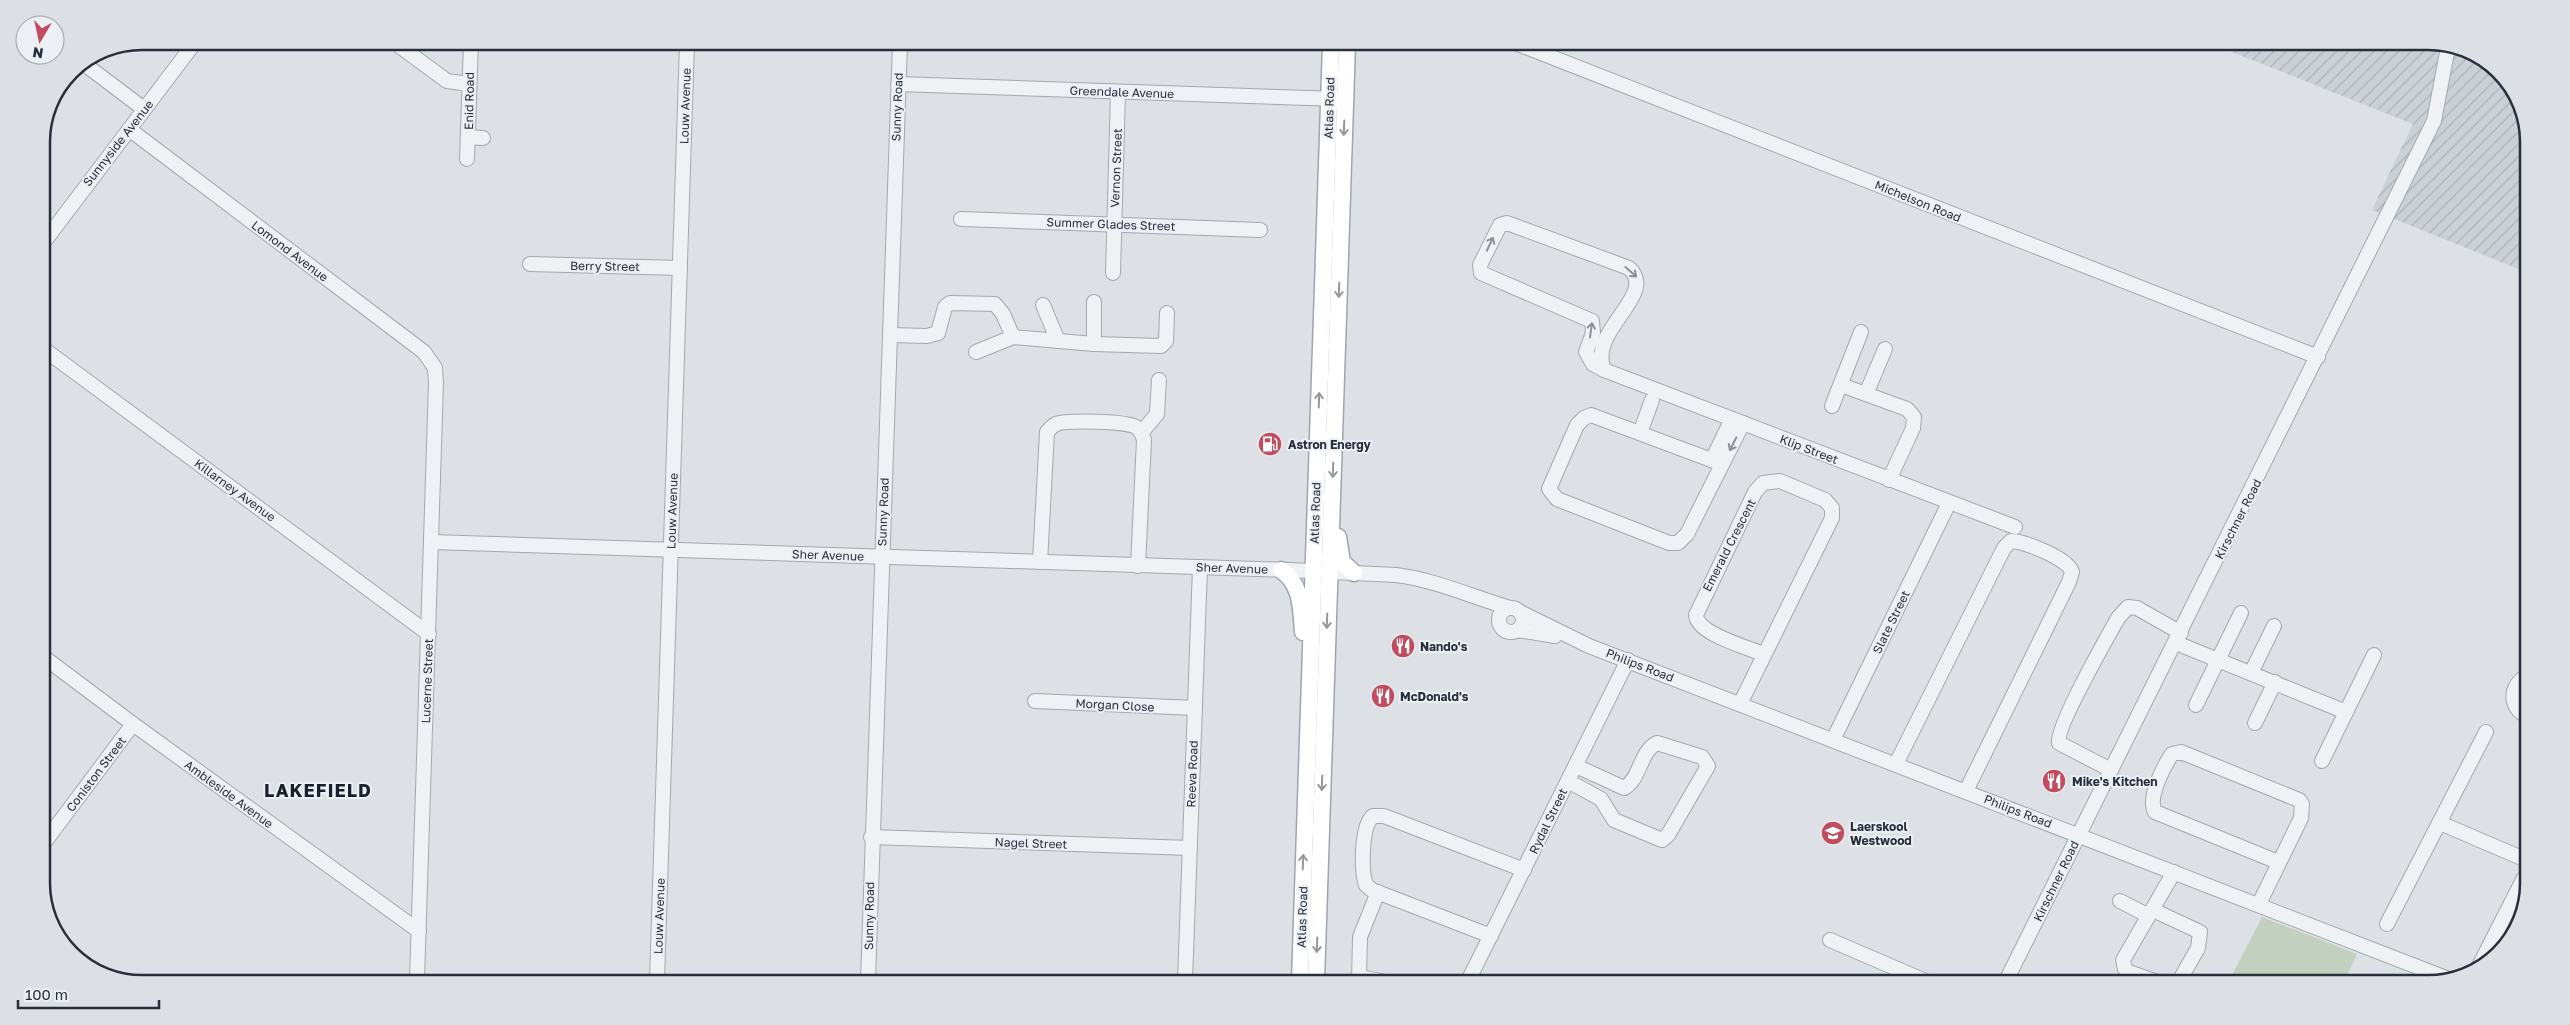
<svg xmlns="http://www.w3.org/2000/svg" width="2570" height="1025" font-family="'Golos Text',sans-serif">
<defs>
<pattern id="industrial-furrows" width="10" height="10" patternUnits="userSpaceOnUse" patternTransform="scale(1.25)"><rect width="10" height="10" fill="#cbd0d7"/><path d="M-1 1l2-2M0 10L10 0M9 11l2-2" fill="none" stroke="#aeb3b9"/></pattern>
</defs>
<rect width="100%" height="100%" fill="#dde1e6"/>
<path fill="url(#industrial-furrows)" d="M2217,46L2460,47L2508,81L2529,136L2528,273L2372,210L2413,124Z"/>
<path fill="#c3cfbf" d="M2262,917L2357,954L2343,984L2228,983Z"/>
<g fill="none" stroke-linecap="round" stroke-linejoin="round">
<g stroke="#a3a8af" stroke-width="16">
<g id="minor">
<path d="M394,42L447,81L469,84"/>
<path d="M1518,44L2318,357"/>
<path d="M83,63L144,109"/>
<path d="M898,84L1339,99"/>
<path d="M129,129L424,352L435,368L436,383L417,979"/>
<path d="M468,137L483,138"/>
<path d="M467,159L471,42"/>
<path d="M961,219L1260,230"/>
<path d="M41,246L196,41"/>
<path d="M530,264L680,268"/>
<path d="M1113,273L1118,92"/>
<path d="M1043,305L1058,341"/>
<path d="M938,333L945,307L950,303L995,304L1003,314L1013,337L976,352"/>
<path d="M891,335L927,336L938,333"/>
<path d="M1013,337L1094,344L1161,346L1166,341L1167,313"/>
<path d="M1094,344V302"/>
<path d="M41,347L429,634"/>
<path d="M1604,370C1587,330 1659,295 1629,268L1507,223L1500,225L1480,265L1481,273L1592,321L1593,333L1586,352L1593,364L1604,370L2015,527"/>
<path d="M1841,385L1907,409L1914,417L1913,428L1889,480"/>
<path d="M1866,394L1885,349"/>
<path d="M1832,406L1861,332"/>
<path d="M1142,432L1157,414L1159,380"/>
<path d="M1640,433L1652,400"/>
<path d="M1712,460L1732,419"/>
<path d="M1722,464L1591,415L1584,418L1577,425L1549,489L1557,499L1669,543H1678L1687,534L1743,423"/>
<path d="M432,542L1290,570L1396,575C1436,580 1472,597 1510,608"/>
<path d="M1040,562L1047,432C1050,429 1052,426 1056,424C1066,420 1127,421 1136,427C1141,430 1142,434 1144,440L1138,566"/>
<circle cx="1511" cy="620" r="12"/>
<path d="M1520,612L1589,646L2446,978"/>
<path d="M1518,630L1555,636"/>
<path d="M2176,643L2346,712"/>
<path d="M41,655L133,724L419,931"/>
<path d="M2251,673L2274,626"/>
<path d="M1035,701L1195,708"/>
<path d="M1740,704L1832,518V508L1825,500L1780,481L1763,483L1755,492L1696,615C1697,634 1747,647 1763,654"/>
<path d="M2196,705L2241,613"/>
<path d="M2525,715C2509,707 2510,686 2525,677"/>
<path d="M2255,723L2275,682"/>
<path d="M1833,740L1949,503"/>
<path d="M2322,761L2374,655"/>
<path d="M1896,764L2004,548L2011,541C2024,541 2069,559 2072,572L2069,582L1966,791"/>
<path d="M2111,770L2059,743C2055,729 2108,636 2118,618L2128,607L2137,608L2181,633"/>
<path d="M1568,781L1601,799L1614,820L1662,840L1668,835L1708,766L1702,757L1657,743C1640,751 1640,780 1624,788L1576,766"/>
<path d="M2440,823L2524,859"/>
<path d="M871,837L1190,848"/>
<path d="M41,847L133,724"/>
<path d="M2120,901L2147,915"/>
<path d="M2259,904L2301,818L2302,804L2299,800L2181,752L2172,754C2164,766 2147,798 2155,812L2278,862"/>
<path d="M2153,910L2200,932L2198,948L2178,983"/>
<path d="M2387,924L2486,732"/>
<path d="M1491,936L1372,890L1366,885C1361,870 1361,826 1373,816H1384L1524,870"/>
<path d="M1830,940L1930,983"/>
<path d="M2479,966L2524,878"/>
<path d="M1359,977L1381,981"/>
<path d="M657,980L687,43"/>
<path d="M868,980L900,43"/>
<path d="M1185,981L1200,567"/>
<path d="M1359,981L1360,937L1378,892"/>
<path d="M1468,981L1628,660"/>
<path d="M2005,983L2434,121L2448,47"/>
<path d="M2160,983L2129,972L2125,969L2123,960L2174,872"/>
</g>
</g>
<g stroke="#9ea5b0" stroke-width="19">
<g id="major">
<path d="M1338,537L1342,562L1354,573"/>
<path d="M1281,570C1302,584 1301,609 1303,632"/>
<path d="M1300,981L1331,44"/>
<path d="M1316,981L1347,44"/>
</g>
</g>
<use href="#minor" stroke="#eff1f4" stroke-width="14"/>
<use href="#major" stroke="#fff" stroke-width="16"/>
</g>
<defs><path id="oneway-shaft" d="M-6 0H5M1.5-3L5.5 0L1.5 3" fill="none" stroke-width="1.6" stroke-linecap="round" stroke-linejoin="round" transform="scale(1.25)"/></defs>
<g stroke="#94979d">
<use href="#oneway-shaft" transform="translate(1344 128) rotate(92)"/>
<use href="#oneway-shaft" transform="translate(1339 290) rotate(92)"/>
<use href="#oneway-shaft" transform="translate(1319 400) rotate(-88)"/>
<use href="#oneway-shaft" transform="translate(1333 470) rotate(92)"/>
<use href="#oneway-shaft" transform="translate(1327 621) rotate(92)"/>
<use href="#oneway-shaft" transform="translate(1322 783) rotate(92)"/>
<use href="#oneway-shaft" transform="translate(1303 862) rotate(-88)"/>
<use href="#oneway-shaft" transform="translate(1317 945) rotate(92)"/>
</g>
<g stroke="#8c9098">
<use href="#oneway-shaft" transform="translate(1490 244) rotate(-65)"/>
<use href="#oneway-shaft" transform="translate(1631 272) rotate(41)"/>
<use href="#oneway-shaft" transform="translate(1591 330) rotate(-82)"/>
<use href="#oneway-shaft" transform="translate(1733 444) rotate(117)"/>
</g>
<defs>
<g id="fuel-disc" transform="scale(1.25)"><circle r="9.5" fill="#c14c60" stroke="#eceff3"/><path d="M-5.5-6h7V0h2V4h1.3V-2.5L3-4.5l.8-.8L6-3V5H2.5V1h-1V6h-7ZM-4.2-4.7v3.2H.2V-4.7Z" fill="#fff"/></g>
<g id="restaurant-disc" transform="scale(1.25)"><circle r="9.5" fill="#c14c60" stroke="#eceff3"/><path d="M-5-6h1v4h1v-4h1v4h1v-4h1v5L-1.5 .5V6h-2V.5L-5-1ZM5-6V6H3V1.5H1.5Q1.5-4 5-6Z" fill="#fff"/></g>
<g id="school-disc" transform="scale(1.25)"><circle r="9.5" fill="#c14c60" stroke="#eceff3"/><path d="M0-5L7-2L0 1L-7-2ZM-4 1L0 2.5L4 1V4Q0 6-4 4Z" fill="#fff"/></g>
</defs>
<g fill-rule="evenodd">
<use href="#fuel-disc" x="1270" y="444"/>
<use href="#restaurant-disc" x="1403" y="646"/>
<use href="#restaurant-disc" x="1383" y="696"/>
<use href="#restaurant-disc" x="2054" y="781"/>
<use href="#school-disc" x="1833" y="833"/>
</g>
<g text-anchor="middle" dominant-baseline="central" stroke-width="4" stroke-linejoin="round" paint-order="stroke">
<g font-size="12" fill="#282f3b" stroke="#eceff3">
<text transform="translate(1122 92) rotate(2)">Greendale Avenue</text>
<text transform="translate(469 101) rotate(-89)">Enid Road</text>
<text transform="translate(685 106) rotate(-88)">Louw Avenue</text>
<text transform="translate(897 107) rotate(-88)">Sunny Road</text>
<text transform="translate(1329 108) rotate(-88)">Atlas Road</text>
<text transform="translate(118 143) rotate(-52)">Sunnyside Avenue</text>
<text transform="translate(1116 168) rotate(-88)">Vernon Street</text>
<text transform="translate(1918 201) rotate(22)">Michelson Road</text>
<text transform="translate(1111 224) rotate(2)">Summer Glades Street</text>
<text transform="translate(290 251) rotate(37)">Lomond Avenue</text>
<text transform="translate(605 266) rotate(1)">Berry Street</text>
<text transform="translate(1809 449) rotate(21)">Klip Street</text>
<text transform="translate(235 490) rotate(36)">Killarney Avenue</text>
<text transform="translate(672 511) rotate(-88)">Louw Avenue</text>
<text transform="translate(883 512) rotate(-88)">Sunny Road</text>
<text transform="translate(1315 513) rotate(-88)">Atlas Road</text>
<text transform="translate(2238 519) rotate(-63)">Kirschner Road</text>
<text transform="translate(1729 545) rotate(-63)">Emerald Crescent</text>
<text transform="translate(828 555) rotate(2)">Sher Avenue</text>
<text transform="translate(1232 568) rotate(2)">Sher Avenue</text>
<text transform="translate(1891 622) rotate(-64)">Slate Street</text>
<text transform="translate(1640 665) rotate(21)">Philips Road</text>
<text transform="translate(427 681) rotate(-88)">Lucerne Street</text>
<text transform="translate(1115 705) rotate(3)">Morgan Close</text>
<text transform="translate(96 774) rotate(-53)">Coniston Street</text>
<text transform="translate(1192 774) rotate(-88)">Reeva Road</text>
<text transform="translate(229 794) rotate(36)">Ambleside Avenue</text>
<text transform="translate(2018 811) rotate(21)">Philips Road</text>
<text transform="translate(1548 821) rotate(-64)">Rydal Street</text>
<text transform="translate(1031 843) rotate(2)">Nagel Street</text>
<text transform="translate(2056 881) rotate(-64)">Kirschner Road</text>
<text transform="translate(659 916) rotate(-88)">Louw Avenue</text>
<text transform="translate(869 916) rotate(-89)">Sunny Road</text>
<text transform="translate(1302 917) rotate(-88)">Atlas Road</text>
</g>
<g font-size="12" font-weight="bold" fill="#282f3b" stroke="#eceff3" text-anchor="start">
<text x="1288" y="444">Astron Energy</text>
<text x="1420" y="646">Nando's</text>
<text x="1400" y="696">McDonald's</text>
<text x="2072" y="781">Mike's Kitchen</text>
<text x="1850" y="826">Laerskool<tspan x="1850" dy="14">Westwood</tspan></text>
</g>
<g font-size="18" font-weight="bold" letter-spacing="1" fill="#1a202b" stroke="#eceff3">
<text x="318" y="790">LAKEFIELD</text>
</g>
</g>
<path d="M0 0H2570V1025H0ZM142 50H2428A92 92 0 0 1 2520 142V883A92 92 0 0 1 2428 975H142A92 92 0 0 1 50 883V142A92 92 0 0 1 142 50Z" fill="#dce0e4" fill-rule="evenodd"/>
<path fill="none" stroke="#282f3b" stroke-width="2.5" d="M142 50H2428A92 92 0 0 1 2520 142V883A92 92 0 0 1 2428 975H142A92 92 0 0 1 50 883V142A92 92 0 0 1 142 50Z"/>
<g transform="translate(40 40) rotate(189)"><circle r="24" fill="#eceff3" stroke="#9ea2a9"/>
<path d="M0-4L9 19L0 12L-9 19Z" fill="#c14c60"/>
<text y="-8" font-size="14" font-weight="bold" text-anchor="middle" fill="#282f3b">N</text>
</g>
<path d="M18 1000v8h141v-8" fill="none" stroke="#282f3b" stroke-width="2.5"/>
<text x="25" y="1000" font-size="15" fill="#282f3b" stroke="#eceff3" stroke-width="4" paint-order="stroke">100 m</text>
</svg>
